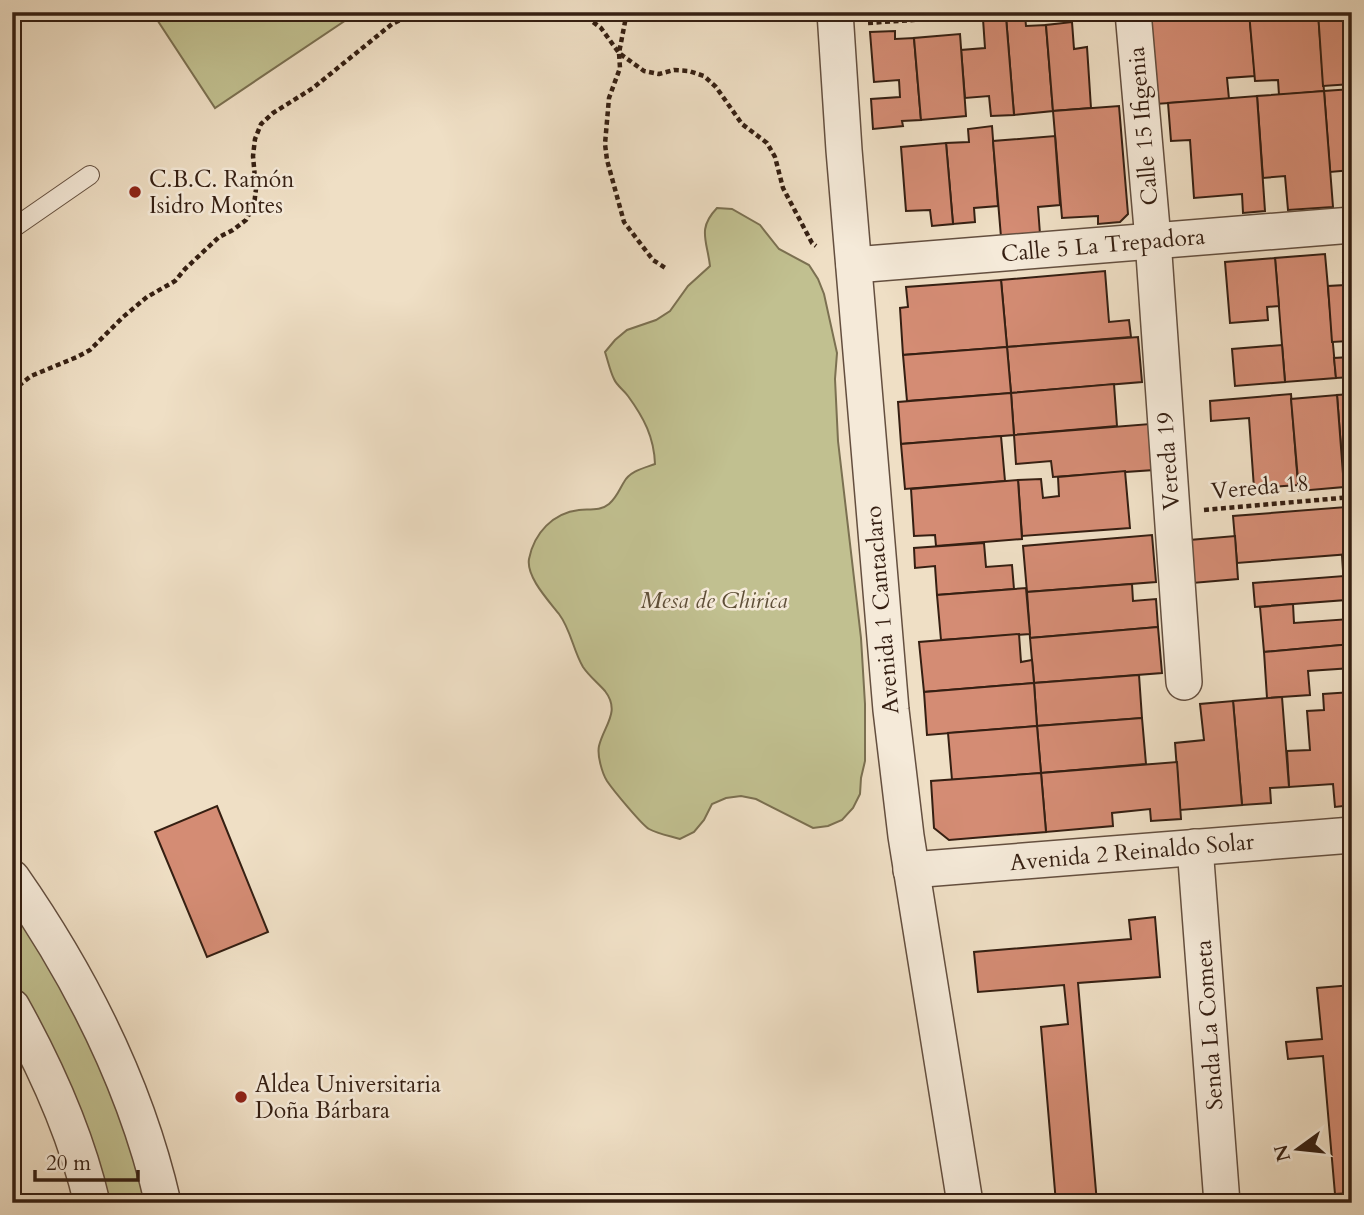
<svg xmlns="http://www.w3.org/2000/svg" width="1364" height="1215" font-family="Cardo,serif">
<rect width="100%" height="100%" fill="#efdfc5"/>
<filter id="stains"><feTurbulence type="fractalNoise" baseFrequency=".00286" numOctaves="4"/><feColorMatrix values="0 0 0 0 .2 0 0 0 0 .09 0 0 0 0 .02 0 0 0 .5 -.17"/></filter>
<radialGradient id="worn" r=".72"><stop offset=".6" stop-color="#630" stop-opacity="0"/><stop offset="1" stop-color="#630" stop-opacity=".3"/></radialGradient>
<g fill="#c1c090" stroke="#7b7051" stroke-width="2">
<path d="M152,12H358L215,108Z"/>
<path d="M717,208L732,209L760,225L779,249L809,265L818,279L824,294L837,353L835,379L838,441L861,638L865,704V761L861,778L860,794L853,808L842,820L828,826L813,828L756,799L741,796L726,798L712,804L704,820L694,832L680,839C670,836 658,834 649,829C642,825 613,790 607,781C602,773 597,755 599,746C604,725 621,712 605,691C598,683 589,676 583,667C573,650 571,630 559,614C549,601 526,577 529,559C534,533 553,513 579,510C589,509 601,511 609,504C617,497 619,490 624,482C630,471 644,468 655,464C654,437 644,418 628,396C624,390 617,386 614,379C610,371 608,361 605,352L615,340L627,330L656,320L670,311L688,286L710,266C707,240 697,229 717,208Z"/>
<path d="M12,878L163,1203H92L12,1007Z"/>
</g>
<g fill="#d48c74" stroke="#351f12" stroke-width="2">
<path d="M1147,12H1249L1255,76L1227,78L1229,99L1155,104Z"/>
<path d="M1249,12H1318L1324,91L1279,95L1278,80L1255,81Z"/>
<path d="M1318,12H1352V84L1323,86Z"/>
<path d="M1025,15L1026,26L1046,25L1053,111L1014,115L1006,17Z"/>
<path d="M1006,17L1014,115L991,116L989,96L965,98L961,50L985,48L983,19Z"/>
<path d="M1072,22L1074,49L1087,47L1091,108L1053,111L1046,25Z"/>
<path d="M895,31V39L914,38L921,120L902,121L903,126L873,129L871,99L900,97L899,80L874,82L870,32Z"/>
<path d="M960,34L966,116L921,120L914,38Z"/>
<path d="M1352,89V170L1330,172L1324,91Z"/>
<path d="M1324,91L1333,207L1288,210L1285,176L1263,178L1257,96Z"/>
<path d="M1257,96L1265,211L1243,213L1242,194L1194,198L1190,140L1171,141L1168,103Z"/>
<path d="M1119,106L1128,214L1120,222L1098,224V216L1062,218L1053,111Z"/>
<path d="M992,126L998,206L974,208L975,222L953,224L946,143L969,142L968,129Z"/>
<path d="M1055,136L1060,205L1038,207L1040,234L1001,237L993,141Z"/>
<path d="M946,143L953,224L932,226L930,210L906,211L901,147Z"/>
<path d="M1325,254L1336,378L1285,382L1275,258Z"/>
<path d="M1275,258L1279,306L1267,307L1268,320L1230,323L1225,262Z"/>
<path d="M1105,271L1109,322L1129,320L1131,337L1007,347L1001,280Z"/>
<path d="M1352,272V377L1336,378L1334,358L1350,357L1349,341L1332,342L1328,286L1345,285L1343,273Z"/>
<path d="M1001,280L1007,347L903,355L900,308L908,307L906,287Z"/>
<path d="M1138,337L1142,382L1011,393L1007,347Z"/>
<path d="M1282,345L1285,382L1235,386L1232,349Z"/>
<path d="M1007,347L1011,393L907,401L903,355Z"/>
<path d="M1114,384L1117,426L1014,435L1011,393Z"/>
<path d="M1011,393L1014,435L901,444L898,402Z"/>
<path d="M1291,394L1298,485L1254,488L1249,418L1211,421L1210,401Z"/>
<path d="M1352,394V487H1344L1337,395Z"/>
<path d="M1337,395L1344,487L1299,491L1291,399Z"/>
<path d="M1150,424L1154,470L1053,477L1051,461L1016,464L1014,435Z"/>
<path d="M1001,436L1005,481L905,489L901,444Z"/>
<path d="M1125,471L1130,528L1022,536L1018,480L1041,479L1043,498L1059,496L1058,477Z"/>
<path d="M1018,480L1022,539L936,546L935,535L914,536L911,489Z"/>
<path d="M1346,507L1350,554L1237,563L1233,516Z"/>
<path d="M1347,523H1352V554H1350Z"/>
<path d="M1152,535L1156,582L1027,592L1023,546Z"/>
<path d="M1235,536L1238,579L1181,584L1178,541Z"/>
<path d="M984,543L986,567L1012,565L1014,589L937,595L935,566L915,568L914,548Z"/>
<path d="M1350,554H1352V570L1343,571L1342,555Z"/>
<path d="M1344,576L1346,600L1255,607L1253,583Z"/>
<path d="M1132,584L1133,601L1156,599L1158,627L1030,638L1027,592Z"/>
<path d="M1026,588L1030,634L941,640L937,595Z"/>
<path d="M1293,604L1294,623L1350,619L1352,644L1264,652L1260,607Z"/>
<path d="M1158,627L1162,673L1034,683L1030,638Z"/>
<path d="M1019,634L1021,662L1032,660L1034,683L924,692L919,642Z"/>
<path d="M1352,644V668L1308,671L1310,695L1267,698L1264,652Z"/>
<path d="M1139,675L1142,718L1037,726L1034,683Z"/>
<path d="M1034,683L1037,726L927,735L924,692Z"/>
<path d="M1352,692V805L1335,807L1333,784L1289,787L1287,751L1310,750L1307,711L1324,710L1323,694Z"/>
<path d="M1282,697L1289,787L1270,788L1271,803L1242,805L1233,701Z"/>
<path d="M1233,701L1242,805L1180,810L1175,743L1204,740L1200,704Z"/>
<path d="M1142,718L1146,764L1041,773L1037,726Z"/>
<path d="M1037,726L1041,773L952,780L948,733Z"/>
<path d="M1177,762L1181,819L1151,821L1150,809L1112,813L1113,826L1046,832L1041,773Z"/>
<path d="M1041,773L1046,832L949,840L934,828L931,781Z"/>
<path d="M217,806L268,932L207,957L155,832Z"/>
<path d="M1155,917L1160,977L1078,983L1097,1203H1056L1041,1027L1068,1024L1064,985L978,992L974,952L1131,939L1129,920Z"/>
<path d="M1352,985V1193L1335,1194L1323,1056L1288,1059L1286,1042L1322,1039L1317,988Z"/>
</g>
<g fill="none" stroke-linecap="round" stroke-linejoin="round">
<g stroke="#644f3f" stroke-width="20">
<path id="service" d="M12,229L90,175"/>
</g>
<g stroke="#644f3f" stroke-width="38">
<g id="minor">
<path d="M835,12L844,150L891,710L906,836L965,1203"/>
<path d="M1133,12L1153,240L1184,682"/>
<path d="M854,265L1352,225"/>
<path d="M1195,847L1222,1203"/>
<path d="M911,870L1352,835"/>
<path d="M12,878C81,977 136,1085 163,1203"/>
<path d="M12,1007C46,1068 76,1134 92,1203"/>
</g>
</g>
<g stroke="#351f12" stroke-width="4.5" stroke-dasharray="5 3.5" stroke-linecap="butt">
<path d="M570,12L589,19L601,28L619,53L644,71L659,74L674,70L689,71L704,76L716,87L742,124L767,143L775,157L783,188L812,243L816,246"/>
<path d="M624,12L625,22L619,53L620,68L609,98L605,144L607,160L624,222L653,260L667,269"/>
<path d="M868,23L1032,12"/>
<path d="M12,391L31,376L77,357L90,350L123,317L147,297L175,281L185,269L219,237L233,230L246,220L254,205L256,189L253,156L255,139L261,124L273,113L313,88L392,24L416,12"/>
<path d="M1204,510L1352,497"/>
</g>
<use href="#service" stroke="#f5ead9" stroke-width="18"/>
<use href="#minor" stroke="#f5ead9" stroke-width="35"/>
</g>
<g fill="#8f2418" stroke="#f5ead9" stroke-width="2.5">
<circle cx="135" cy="192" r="7"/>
<circle cx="241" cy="1097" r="7"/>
</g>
<g text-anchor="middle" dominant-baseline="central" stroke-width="5" stroke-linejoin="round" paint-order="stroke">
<g font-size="23" fill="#351f12" stroke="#f5ead9">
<text transform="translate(1143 126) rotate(-95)">Calle 15 Ifigenia</text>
<text transform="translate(1103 245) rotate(-5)">Calle 5 La Trepadora</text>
<text transform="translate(1168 461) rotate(-94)">Vereda 19</text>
<text transform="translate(1260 487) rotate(-5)">Vereda 18</text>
<text transform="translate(882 610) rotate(-95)">Avenida 1 Cantaclaro</text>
<text transform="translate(1132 852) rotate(-5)">Avenida 2 Reinaldo Solar</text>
<text transform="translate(1209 1025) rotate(-94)">Senda La Cometa</text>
</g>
<g font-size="23" fill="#351f12" stroke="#f5ead9" text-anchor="start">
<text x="149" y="179">C.B.C. Ramón<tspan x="149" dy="26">Isidro Montes</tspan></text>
<text x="255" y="1084">Aldea Universitaria<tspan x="255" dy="26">Doña Bárbara</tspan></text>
</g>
<g font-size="23" font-style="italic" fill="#5f4f38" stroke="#f5ead9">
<text x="714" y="600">Mesa de Chirica</text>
</g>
</g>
<rect width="1364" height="1215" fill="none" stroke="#efdfc5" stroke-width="42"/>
<rect x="14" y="14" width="1336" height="1187" fill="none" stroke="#351f12" stroke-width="3.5"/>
<rect x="21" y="21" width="1322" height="1173" fill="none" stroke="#351f12" stroke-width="2"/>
<g transform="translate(1298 1149) rotate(255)" stroke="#f5ead9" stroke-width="5" paint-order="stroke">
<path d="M0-5L12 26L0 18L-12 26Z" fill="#351f12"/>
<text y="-10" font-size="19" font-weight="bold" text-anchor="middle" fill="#351f12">N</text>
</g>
<path d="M35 1170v10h103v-10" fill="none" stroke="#351f12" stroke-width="3.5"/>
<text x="46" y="1170" font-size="21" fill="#351f12" stroke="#f5ead9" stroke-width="5" paint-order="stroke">20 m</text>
<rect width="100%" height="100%" filter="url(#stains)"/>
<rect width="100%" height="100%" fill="url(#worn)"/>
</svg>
